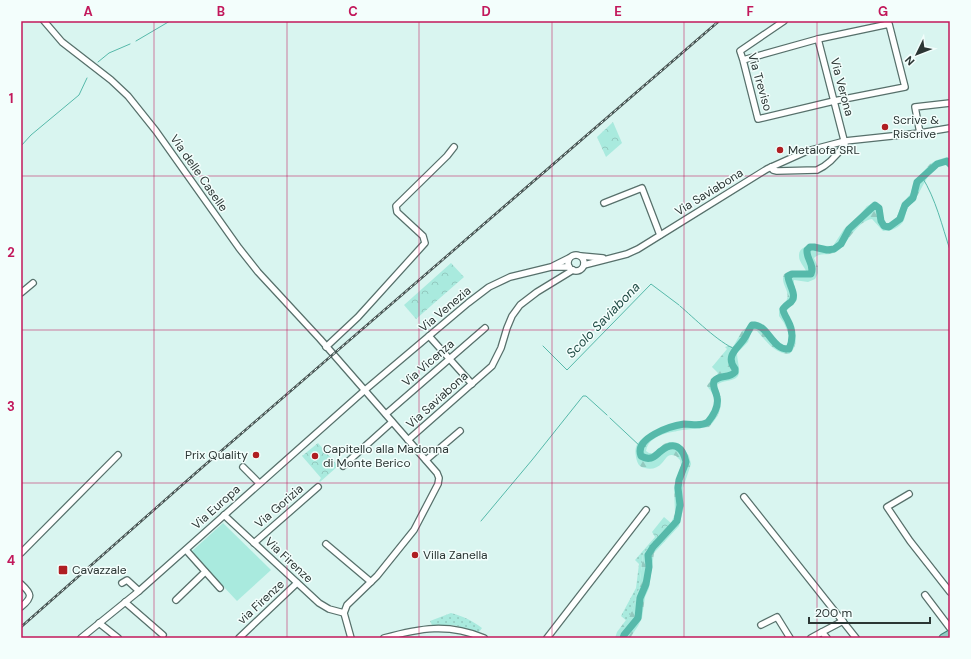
<svg xmlns="http://www.w3.org/2000/svg" width="971" height="659" font-family="'DM Sans',sans-serif">
<defs>
<pattern id="grass-dots" width="8" height="8" patternUnits="userSpaceOnUse"><rect width="8" height="8" fill="#a9eade"/><path d="M2 2h.1M6 6h.1" fill="none" stroke="#92c9bf" stroke-width="1.8" stroke-linecap="round"/></pattern>
<pattern id="forest-firs" width="22" height="20" patternUnits="userSpaceOnUse"><rect width="22" height="20" fill="#a9eade"/><path d="M5 1l3.5 6h-7zM16 11l3.5 6h-7z" fill="#92c9bf"/></pattern>
<pattern id="park-crowns" width="20" height="18" patternUnits="userSpaceOnUse"><rect width="20" height="18" fill="#a9eade"/><path d="M2 6a3 3 0 1 1 6 0M12 15a3 3 0 1 1 6 0" fill="none" stroke="#92c9bf"/></pattern>
</defs>
<rect width="100%" height="100%" fill="#d9f5f0"/>
<g fill="url(#grass-dots)">
<path d="M652,532L658,537L643,554L639,589L628,622L621,616L636,588L639,564L635,560L655,537Z"/>
<path d="M451,613C463,616 473,621 482,628L479,632L453,625H432L430,621Z"/>
</g>
<path fill="url(#forest-firs)" d="M947,157L950,160V171L947,166L943,164C928,169 923,188 914,201C912,203 909,205 908,208C905,211 906,216 904,220C900,228 891,231 883,231L872,219C858,221 849,240 840,249C831,258 820,251 814,258L818,267V273L815,279L808,282L794,280C793,285 797,293 797,300L786,311C792,324 803,342 789,354C774,353 766,341 757,331L754,330L751,333L748,342L737,353C737,360 740,368 739,373C737,383 723,379 717,385C718,390 720,394 720,398C723,410 716,419 709,427C692,430 649,429 646,451L649,453H653L664,444L669,442L678,443L683,447L689,456L691,464L683,488L684,506L679,526L654,553L649,588L645,597L642,618L638,626L630,638H615L617,632L626,620L628,621L639,589L643,554L671,523L675,514L674,486L681,466L680,460L676,456C667,453 667,458 662,463C658,468 651,470 645,468C639,467 637,463 636,457C635,452 635,447 638,443C644,435 675,422 685,422C693,421 699,426 706,422C711,415 717,402 713,394C711,391 709,389 707,386C710,380 716,378 718,373L712,367L727,349L725,347L728,346L733,347L742,331L755,321L781,347L784,348L789,347L790,337L784,323L779,316V309C781,306 786,303 787,299C790,290 780,284 784,274L793,271H806C804,266 799,262 799,256C798,241 824,246 833,246L844,229L854,222L867,206L873,203L881,206L883,211V221L887,225L896,219L902,204L911,193L913,185L915,181L930,164L937,160Z"/>
<g fill="url(#park-crowns)">
<path d="M613,122L622,143L606,157L597,137Z"/>
<path d="M451,263L464,277L416,319L404,305Z"/>
<path d="M318,443L338,466L320,482L319,481L321,478L302,456Z"/>
<path d="M664,517L671,523L658,538L652,532Z"/>
</g>
<path fill="#a9eade" d="M223,523L271,570L237,601L192,553V551Z"/>
<g fill="none" stroke-linecap="round" stroke-linejoin="round">
<g stroke="#56b9aa" stroke-width="1">
<path d="M136,41L170,21"/>
<path d="M98,62L109,53L130,44"/>
<path d="M21,146L31,135L79,95L87,78"/>
<path d="M922,177C936,199 942,226 950,250"/>
<path d="M680,306C693,317 719,343 735,349"/>
<path d="M543,346L567,370L651,284L679,305"/>
<path d="M610,418L641,447"/>
<path d="M481,521L532,460L583,396H586L607,415"/>
</g>
<path stroke="#56b9aa" stroke-width="7" d="M623,638L624,635L638,618L640,598L646,584L649,567L648,555L653,547L677,521L680,505L678,488L679,480L686,462C683,448 675,440 661,451C658,453 655,457 651,458C647,459 645,458 641,456C634,438 670,426 684,424C693,424 700,427 708,422C713,416 719,406 717,397C716,391 712,387 714,381C720,374 729,379 735,372V369C725,356 737,349 744,339C747,335 749,329 752,325C768,323 772,351 789,349C793,340 793,330 788,321C786,316 783,314 783,309C785,306 788,304 791,302C798,295 788,284 788,276L792,274H811C815,265 806,259 807,250L810,247H814L827,250L834,249L841,244L849,229L875,205L879,208L881,221L884,226L889,227L900,219L905,205L913,198L917,182L937,164L947,161L950,164"/>
<g stroke="#57706b" stroke-width="8">
<g id="minor">
<path d="M44,21L62,42L111,80L128,96L156,131L239,248L258,272L320,339L437,473L439,478L438,484L414,530L377,576L347,605L344,613L351,638"/>
<path d="M743,60L818,39L889,24L905,87L834,101L758,119L743,60L740,51L784,21"/>
<path d="M920,133L915,107L950,103"/>
<path d="M771,167L773,170L777,171L817,170C829,165 838,154 845,144L818,39"/>
<path d="M604,203L642,188L660,235"/>
<circle cx="576" cy="263" r="8"/>
<path d="M581,256L603,258"/>
<path d="M584,265L627,254L638,249L767,169L807,151L845,141L920,133L950,128"/>
<path d="M553,266L569,258"/>
<path d="M21,293L33,283"/>
<path d="M429,336L472,384"/>
<path d="M326,347L358,317L425,243L423,236L397,212L396,206L447,156L454,147"/>
<path d="M386,414L485,328"/>
<path d="M408,440L492,366L501,348L507,328L512,316L520,305L537,292L573,270"/>
<path d="M426,460L460,431"/>
<path d="M343,466L392,422"/>
<path d="M243,467L259,483"/>
<path d="M909,494L887,507L910,541L950,592"/>
<path d="M744,497L856,638"/>
<path d="M224,515L319,603L329,609L344,613"/>
<path d="M254,543L318,487"/>
<path d="M326,544L371,582"/>
<path d="M186,550L220,588"/>
<path d="M21,553L118,455"/>
<path d="M122,583L127,580L139,591"/>
<path d="M21,584C32,594 33,597 21,607"/>
<path d="M925,595L950,628"/>
<path d="M176,600L205,572"/>
<path d="M125,602L163,635"/>
<path d="M99,623L118,638"/>
<path d="M761,625L777,617L790,638"/>
<path d="M822,632L843,621"/>
<path d="M81,638L139,591L365,390L468,303L489,287L510,277L551,267H569"/>
<path d="M239,638L297,583"/>
<path d="M384,638C420,628 448,623 484,638"/>
<path d="M547,638L646,510"/>
<path d="M811,638L822,632L827,638"/>
</g>
</g>
<g stroke="#3d8076" stroke-width="9">
<path id="major" d="M943,638L950,634"/>
</g>
<use href="#minor" stroke="#fff" stroke-width="5.5"/>
<use href="#major" stroke="#91cbc2" stroke-width="7"/>
<g stroke="#485654" stroke-width="2.5">
<path id="rail" d="M21,627L198,471L719,21"/>
</g>
<use href="#rail" stroke="#f3fefc" stroke-width="1" stroke-dasharray="3" stroke-linecap="butt"/>
</g>
<path fill="none" stroke="#c2185b" stroke-width="1" stroke-opacity="0.55" d="M154,21V638M287,21V638M419,21V638M552,21V638M684,21V638M817,21V638M21,176H950M21,330H950M21,483H950"/>
<g fill="#af1e22" stroke="#f3fefc" stroke-width="1.5">
<circle cx="885" cy="127" r="4"/>
<circle cx="780" cy="150" r="4"/>
<circle cx="256" cy="455" r="4"/>
<circle cx="315" cy="456" r="4"/>
<circle cx="415" cy="555" r="4"/>
<rect x="58" y="565" width="10" height="10" rx="2"/>
</g>
<g text-anchor="middle" dominant-baseline="central" stroke-width="3" stroke-linejoin="round" paint-order="stroke">
<g font-size="12" fill="#2b3634" stroke="#f3fefc">
<text transform="translate(760 82) rotate(74)">Via Treviso</text>
<text transform="translate(842 87) rotate(75)">Via Verona</text>
<text transform="translate(199 173) rotate(55)">Via delle Caselle</text>
<text transform="translate(709 192) rotate(-32)">Via Saviabona</text>
<text transform="translate(445 309) rotate(-40)">Via Venezia</text>
<text transform="translate(428 363) rotate(-41)">Via Vicenza</text>
<text transform="translate(437 400) rotate(-42)">Via Saviabona</text>
<text transform="translate(279 506) rotate(-41)">Via Gorizia</text>
<text transform="translate(216 507) rotate(-42)">Via Europa</text>
<text transform="translate(289 560) rotate(43)">Via Firenze</text>
<text transform="translate(261 602) rotate(-43)">via Firenze</text>
</g>
<g font-size="12" fill="#2b3634" stroke="#f3fefc" text-anchor="start">
<text x="893" y="120">Scrive &amp;<tspan x="893" dy="14">Riscrive</tspan></text>
<text x="788" y="150">Metalofa SRL</text>
<text x="323" y="449">Capitello alla Madonna<tspan x="323" dy="14">di Monte Berico</tspan></text>
<text x="248" y="455" text-anchor="end">Prix Quality</text>
<text x="423" y="555">Villa Zanella</text>
<text x="72" y="570">Cavazzale</text>
</g>
<g font-size="13" font-style="italic" fill="#1e4a43" stroke="#f3fefc">
<text transform="translate(603 320) rotate(-46)">Scolo Saviabona</text>
</g>
</g>
<rect width="971" height="659" fill="none" stroke="#f3fefc" stroke-width="44"/>
<g transform="translate(917 54) rotate(227)" stroke="#f3fefc" stroke-width="3" paint-order="stroke">
<path d="M0-3L7 15L0 10L-7 15Z" fill="#2b3634"/>
<text y="-6" font-size="11" font-weight="bold" text-anchor="middle" fill="#2b3634">N</text>
</g>
<path d="M809 617v6h121v-6" fill="none" stroke="#2b3634" stroke-width="2"/>
<text x="815" y="617" font-size="12" fill="#2b3634" stroke="#f3fefc" stroke-width="3" paint-order="stroke">200 m</text>
<rect x="22" y="22" width="927" height="615" fill="none" stroke="#c2185b" stroke-width="1.5"/>
<g font-size="13" text-anchor="middle" font-weight="bold" fill="#c2185b">
<text x="88" y="16">A</text>
<text x="221" y="16">B</text>
<text x="353" y="16">C</text>
<text x="486" y="16">D</text>
<text x="618" y="16">E</text>
<text x="750" y="16">F</text>
<text x="883" y="16">G</text>
<text x="11" y="103">1</text>
<text x="11" y="257">2</text>
<text x="11" y="411">3</text>
<text x="11" y="565">4</text>
</g>
</svg>
